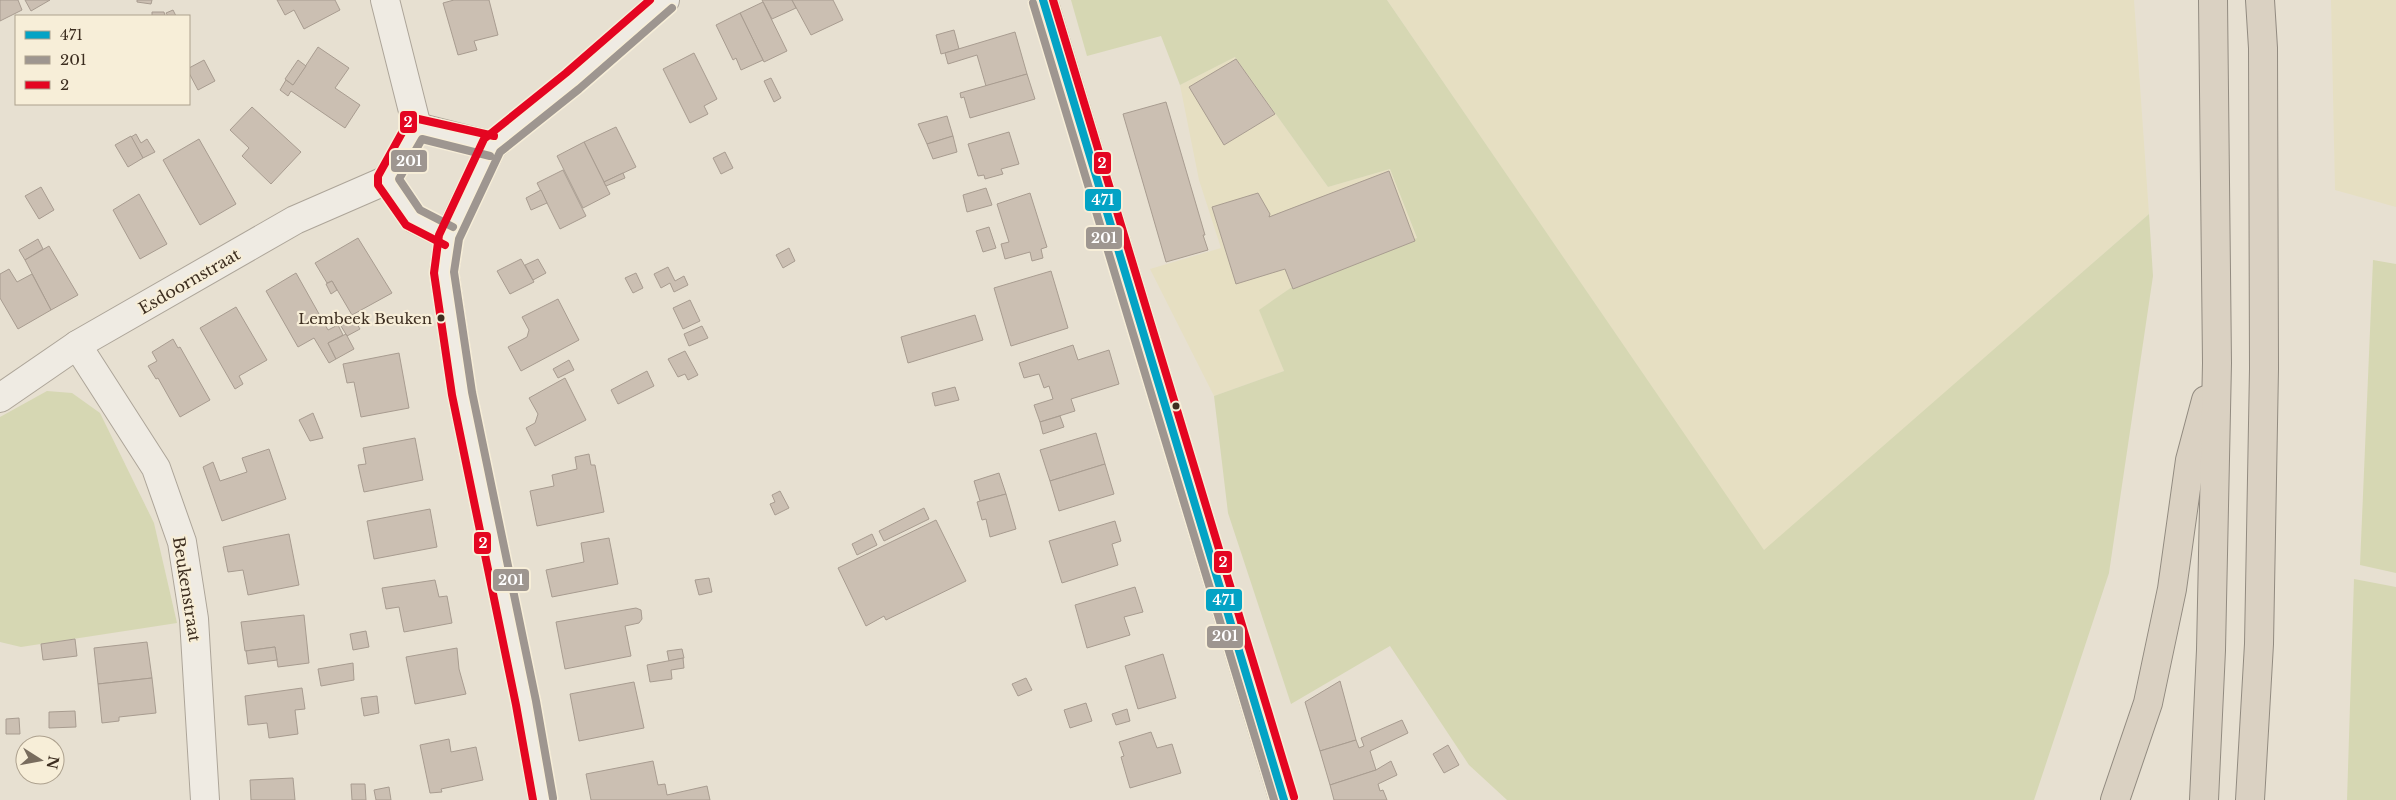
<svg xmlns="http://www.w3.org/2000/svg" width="2396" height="800" font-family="'Libre Baskerville',serif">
<rect width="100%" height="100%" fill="#e7e0d1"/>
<g fill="#e6dfc2">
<path d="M1387,0H2134L2149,214L1764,551Z"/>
<path d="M2331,0H2396V207L2335,190Z"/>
<path d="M1235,57L1328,187L1390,169L1417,239L1292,287L1260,310L1284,371L1214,396L1150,269L1221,248L1199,180L1180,85Z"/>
</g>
<g fill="#d6d7b3">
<path d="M1071,0H1387L1764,550L2149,214L2153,276L2109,573L2034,800H1507L1469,765L1390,646L1291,704L1228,513L1214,396L1284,371L1259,310L1292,287L1417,238L1390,169L1328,187L1235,57L1180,85L1161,36L1087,56Z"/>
<path d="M2373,260L2396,264V573L2360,565Z"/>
<path d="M47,391L72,393L100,413L154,523L177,623L21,647L0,642V417Z"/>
<path d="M2354,579L2396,587V800H2347Z"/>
</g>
<g fill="#cbbfb2" stroke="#a89c90">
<path d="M0,0H18L22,10L0,21Z"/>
<path d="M25,0H50L31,11Z"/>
<path d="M137,0H152L151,4L137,2Z"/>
<path d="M277,0H335L340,10L304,29L294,10L285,15Z"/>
<path d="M454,0H489L498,35L474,41L477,50L458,55L443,3Z"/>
<path d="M762,0H792L796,8L772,19Z"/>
<path d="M792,0H833L843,20L811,35Z"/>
<path d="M763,2L787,51L764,62L740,13Z"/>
<path d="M173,10L176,16H168L166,13Z"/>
<path d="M152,12H164L165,16H152Z"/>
<path d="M740,13L763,60L741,70L736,58L733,60L716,25Z"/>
<path d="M954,30L959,49L941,54L936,35Z"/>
<path d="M1015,32L1027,74L986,86L977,55L948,64L945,53Z"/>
<path d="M318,47L349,68L335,88L360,105L345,128L291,91L288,96L280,90L286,80L293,85Z"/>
<path d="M694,53L717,99L704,106L708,114L690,123L663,69Z"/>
<path d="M1236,59L1275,114L1224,145L1189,87Z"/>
<path d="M204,60L215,81L198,90L189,73V68Z"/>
<path d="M298,60L306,66L293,85L285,79Z"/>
<path d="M1027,74L1035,99L970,118L964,97L961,98L960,93Z"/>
<path d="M771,78L781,98L774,102L764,81Z"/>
<path d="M1166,102L1205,235H1203L1208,250L1166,262L1123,114Z"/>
<path d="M252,107L301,152L271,184L242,156L249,148L230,130Z"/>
<path d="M947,116L953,136L927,144L918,124Z"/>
<path d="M616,127L636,167L604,182L584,142Z"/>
<path d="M1009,132L1019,164L1001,169L1003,174L985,179L984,175L978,176L968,144Z"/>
<path d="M136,134L141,143L147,139L155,152L143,158L131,137Z"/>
<path d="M131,136L143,158L128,167L115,145Z"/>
<path d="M953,136L957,152L933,159L927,144Z"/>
<path d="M199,139L236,204L200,225L163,160Z"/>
<path d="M584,142L610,194L583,208L557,156Z"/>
<path d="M725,152L733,168L721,174L713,158Z"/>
<path d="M563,170L586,216L560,229L537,183Z"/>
<path d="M1389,171L1415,241L1293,289L1285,269L1236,284L1212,207L1258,193L1270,214L1269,217Z"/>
<path d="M623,173L625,178L606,186L604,182Z"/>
<path d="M41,187L54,210L39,219L25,196Z"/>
<path d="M986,188L992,205L967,212L963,195Z"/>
<path d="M541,190L547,203L531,210L526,198Z"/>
<path d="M1030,193L1047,247L1041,249L1043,258L1032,261L1030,252L1005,259L1001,244L1009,242L997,204Z"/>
<path d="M139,194L167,244L140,259L113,210Z"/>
<path d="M989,227L996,248L983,252L976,231Z"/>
<path d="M358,238L392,293L352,315L332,281L327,283L315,263Z"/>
<path d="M38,239L43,249L25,260L19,250Z"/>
<path d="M49,246L78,295L51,310L25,260Z"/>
<path d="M789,248L795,261L783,268L776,255Z"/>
<path d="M521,259L534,282L510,294L497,271Z"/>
<path d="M538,259L546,273L533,280L525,265Z"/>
<path d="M668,267L675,281L684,276L688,285L674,292L670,283L661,288L654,274Z"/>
<path d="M9,269L17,282L32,274L51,310L18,329L0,298V274Z"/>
<path d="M1051,271L1068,328L1011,346L994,288Z"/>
<path d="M296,273L328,330L338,325L343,335L328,343L336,359L329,363L314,338L298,347L266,291Z"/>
<path d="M636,273L643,288L633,293L625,278Z"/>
<path d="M332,281L337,290L331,294L326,284Z"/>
<path d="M558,299L579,340L521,371L508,347L527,337L529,330L522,317Z"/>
<path d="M690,300L700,321L683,329L673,308Z"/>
<path d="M236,307L267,360L239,376L243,384L235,389L200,328Z"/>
<path d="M975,315L983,340L908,363L901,337Z"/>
<path d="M354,319L360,329L347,336L341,326Z"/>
<path d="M702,326L708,338L689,346L684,334Z"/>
<path d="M346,334L354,349L336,359L328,343Z"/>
<path d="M173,339L178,348L180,347L210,400L180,417L158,378L156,379L148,366L157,361L152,352Z"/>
<path d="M1073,345L1078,360L1109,350L1119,384L1071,399L1075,411L1040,422L1034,405L1053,399L1049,386L1044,388L1039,374L1024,378L1019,363Z"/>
<path d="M685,351L698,375L688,380L685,374L678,377L668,359Z"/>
<path d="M399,353L409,408L361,417L354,382L347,383L343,364Z"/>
<path d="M569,360L574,370L558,378L553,369Z"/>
<path d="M647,371L654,386L618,404L611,390Z"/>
<path d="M565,378L586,420L535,446L526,428L535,423L538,414L529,398Z"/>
<path d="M955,387L959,400L935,406L932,393Z"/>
<path d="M313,413L323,438L310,441L299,420Z"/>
<path d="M1060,416L1064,427L1043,434L1040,422Z"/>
<path d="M1096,433L1105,464L1050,481L1040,450Z"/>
<path d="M415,438L423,480L364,492L358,465L366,464L363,448Z"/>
<path d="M269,449L286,499L222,521L203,467L213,462L220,481L247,472L242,458Z"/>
<path d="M589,454L591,465H595L604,512L537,526L530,491L554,486L552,475L577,469L575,457Z"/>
<path d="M1105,464L1114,494L1059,511L1050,481Z"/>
<path d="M999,473L1006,494L980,501L974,481Z"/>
<path d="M780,491L789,508L775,515L770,504L775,502L772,495Z"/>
<path d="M1006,494L1016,529L990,537L986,519L982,520L977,502Z"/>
<path d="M924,508L929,519L884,541L879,531Z"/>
<path d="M430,509L437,547L374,559L367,521Z"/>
<path d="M936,520L966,581L886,620L884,616L866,626L838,568Z"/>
<path d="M1115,521L1121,541L1112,544L1118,565L1062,583L1049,541Z"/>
<path d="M289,534L299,585L248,595L243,570L228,572L223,547Z"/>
<path d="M872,534L877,545L857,555L852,544Z"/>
<path d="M609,538L618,584L552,597L546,570L584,562L581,543Z"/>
<path d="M709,578L712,592L699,595L695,580Z"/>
<path d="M435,580L439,597L447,596L452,623L404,632L399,607L386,609L382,588Z"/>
<path d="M1135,587L1143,612L1124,617L1130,635L1087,648L1075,605Z"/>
<path d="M636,608L641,610L642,619L639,623L625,626L631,656L565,669L556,622Z"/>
<path d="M304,615L309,663L278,667L275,647L245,651L241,622Z"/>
<path d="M366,631L369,647L353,650L350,634Z"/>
<path d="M75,639L77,656L43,660L41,644Z"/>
<path d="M147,642L152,678L98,684L94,648Z"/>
<path d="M275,647L277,660L248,664L246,651Z"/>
<path d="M457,648L459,669L466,694L415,704L406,657Z"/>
<path d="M682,649L684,658L669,661L667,651Z"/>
<path d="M1163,654L1176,698L1138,709L1125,666Z"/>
<path d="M683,658L684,668L671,670L672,679L650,682L647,665Z"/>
<path d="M353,663L354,680L321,686L318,669Z"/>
<path d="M152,678L156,713L119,717V721L102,723L98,684Z"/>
<path d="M1026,678L1032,690L1018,696L1012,684Z"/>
<path d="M1340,681L1356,740L1320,751L1305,702Z"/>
<path d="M634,682L644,728L579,741L570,694Z"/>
<path d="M302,688L305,709L295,710L298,734L269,738L267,723L248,725L245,696Z"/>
<path d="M377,696L379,713L364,716L361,698Z"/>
<path d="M1086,703L1092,721L1070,728L1064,710Z"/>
<path d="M1127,709L1130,721L1116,725L1112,714Z"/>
<path d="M75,711L76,727L49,728V712Z"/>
<path d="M19,718L20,734H6V719Z"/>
<path d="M1402,720L1408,733L1370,751L1376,770L1330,785L1320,751L1356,740L1359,748L1364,746L1361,738Z"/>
<path d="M1151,732L1157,748L1172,744L1181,773L1130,788L1121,757L1124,756L1119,742Z"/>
<path d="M449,739L451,752L476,747L483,780L441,789L442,792L430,793L420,745Z"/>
<path d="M1448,745L1459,765L1444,773L1433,754Z"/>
<path d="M653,761L658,785L665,784L667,795L707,786L710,800H591L586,774Z"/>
<path d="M1391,761L1397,775L1378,784L1380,791L1383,790L1387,800H1334L1330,785L1376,770Z"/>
<path d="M293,778L295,800H251L250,780Z"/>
<path d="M351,784H365L366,800H352Z"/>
<path d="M389,787L391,800H376L374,790Z"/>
</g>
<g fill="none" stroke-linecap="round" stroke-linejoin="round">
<g stroke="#ada599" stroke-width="30">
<g id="minor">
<path d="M385,0L417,127"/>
<path d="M417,127L492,146"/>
<path d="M387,180L413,218L449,236"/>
<path d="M387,180L417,127"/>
<path d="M77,345L156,468L182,542L194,619L205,800"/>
<path d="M0,398L77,345L295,220L387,180"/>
<path d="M543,800L526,703L462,394L444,272L449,236L492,146L572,81L665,0"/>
</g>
</g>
<g stroke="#928b80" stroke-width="30">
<path id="primary" d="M1043,0L1284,800"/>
</g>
<g stroke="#928b80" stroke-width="30">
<g id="motorway">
<path d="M2115,800L2148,703L2172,589L2190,460L2206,400"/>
<path d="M2204,800L2211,650L2217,363L2213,0"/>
<path d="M2250,800L2259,644L2264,369L2263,48L2260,0"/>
</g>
</g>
<use href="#minor" stroke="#efebe3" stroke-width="28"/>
<use href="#primary" stroke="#e6e1d4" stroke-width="28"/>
<use href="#motorway" stroke="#dad1c2" stroke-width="28"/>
<g stroke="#f7eed8" stroke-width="11">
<path id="bus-1" d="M1043,0L1284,800"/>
</g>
<g stroke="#f7eed8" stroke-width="11">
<g id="bus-2">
<path d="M1033,3L1274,800"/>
<path d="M453,227L420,210L399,179L422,139L490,156"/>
<path d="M553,798L536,701L472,392L454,272L459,239L500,152L579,89L672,8"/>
</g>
</g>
<g stroke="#f7eed8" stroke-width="11">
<g id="bus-3">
<path d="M1053,0L1294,797"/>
<path d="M445,245L406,225L378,185V176L408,122L414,118L494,136"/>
<path d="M533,800L516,705L452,395L434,273L439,235L484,139L566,73L650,0"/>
</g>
</g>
<use href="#bus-1" stroke="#03a3c5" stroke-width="8"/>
<use href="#bus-2" stroke="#9e9690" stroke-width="8"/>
<use href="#bus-3" stroke="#e40521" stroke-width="8"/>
</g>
<g fill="#3d2e20" stroke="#f7eed8" stroke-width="2">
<circle cx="441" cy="318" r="4.5"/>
<circle cx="1176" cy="406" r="4.5"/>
</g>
<g text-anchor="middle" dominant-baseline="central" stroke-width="4.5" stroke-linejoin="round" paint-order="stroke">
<g font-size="15" fill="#3d2e20" stroke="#f7eed8" text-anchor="end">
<text x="432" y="318">Lembeek Beuken</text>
</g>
<g font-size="16" fill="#3d2e20" stroke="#f7eed8">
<text transform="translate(189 281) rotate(-30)">Esdoornstraat</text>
<text transform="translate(187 589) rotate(81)">Beukenstraat</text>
</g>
</g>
<g stroke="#f7eed8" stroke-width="2">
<rect x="399" y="110" width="19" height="24" rx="5" fill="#e40521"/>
<rect x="390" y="149" width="38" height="24" rx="5" fill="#9e9690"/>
<rect x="1093" y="151" width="19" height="24" rx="5" fill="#e40521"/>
<rect x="1084" y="188" width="38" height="24" rx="5" fill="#03a3c5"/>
<rect x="1085" y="226" width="38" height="24" rx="5" fill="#9e9690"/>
<rect x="473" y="531" width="19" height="24" rx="5" fill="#e40521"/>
<rect x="1213" y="550" width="20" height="24" rx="5" fill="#e40521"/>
<rect x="492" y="568" width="38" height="24" rx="5" fill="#9e9690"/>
<rect x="1205" y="588" width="38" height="24" rx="5" fill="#03a3c5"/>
<rect x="1206" y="625" width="38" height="24" rx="5" fill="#9e9690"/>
</g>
<g font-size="14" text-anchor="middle" font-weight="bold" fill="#fff">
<text x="408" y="127">2</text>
<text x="409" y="166">201</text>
<text x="1102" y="168">2</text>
<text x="1103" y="205">471</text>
<text x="1104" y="243">201</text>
<text x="483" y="548">2</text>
<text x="1223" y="567">2</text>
<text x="511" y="585">201</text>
<text x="1224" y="605">471</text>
<text x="1225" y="641">201</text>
</g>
<rect x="15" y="15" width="175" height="90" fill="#f7eed8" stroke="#ada18e"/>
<rect x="25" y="31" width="25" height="8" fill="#03a3c5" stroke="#ada18e"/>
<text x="60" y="40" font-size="15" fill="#3d2e20">471</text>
<rect x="25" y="56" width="25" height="8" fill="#9e9690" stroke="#ada18e"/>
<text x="60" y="65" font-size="15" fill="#3d2e20">201</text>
<rect x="25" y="81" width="25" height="8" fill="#e40521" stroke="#ada18e"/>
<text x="60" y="90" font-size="15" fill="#3d2e20">2</text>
<g transform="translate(40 760) rotate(101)"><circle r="24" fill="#f7eed8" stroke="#ada18e"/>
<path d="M0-4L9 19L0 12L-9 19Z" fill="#786c5e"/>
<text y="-8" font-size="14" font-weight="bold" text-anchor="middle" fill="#3d2e20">N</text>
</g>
</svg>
